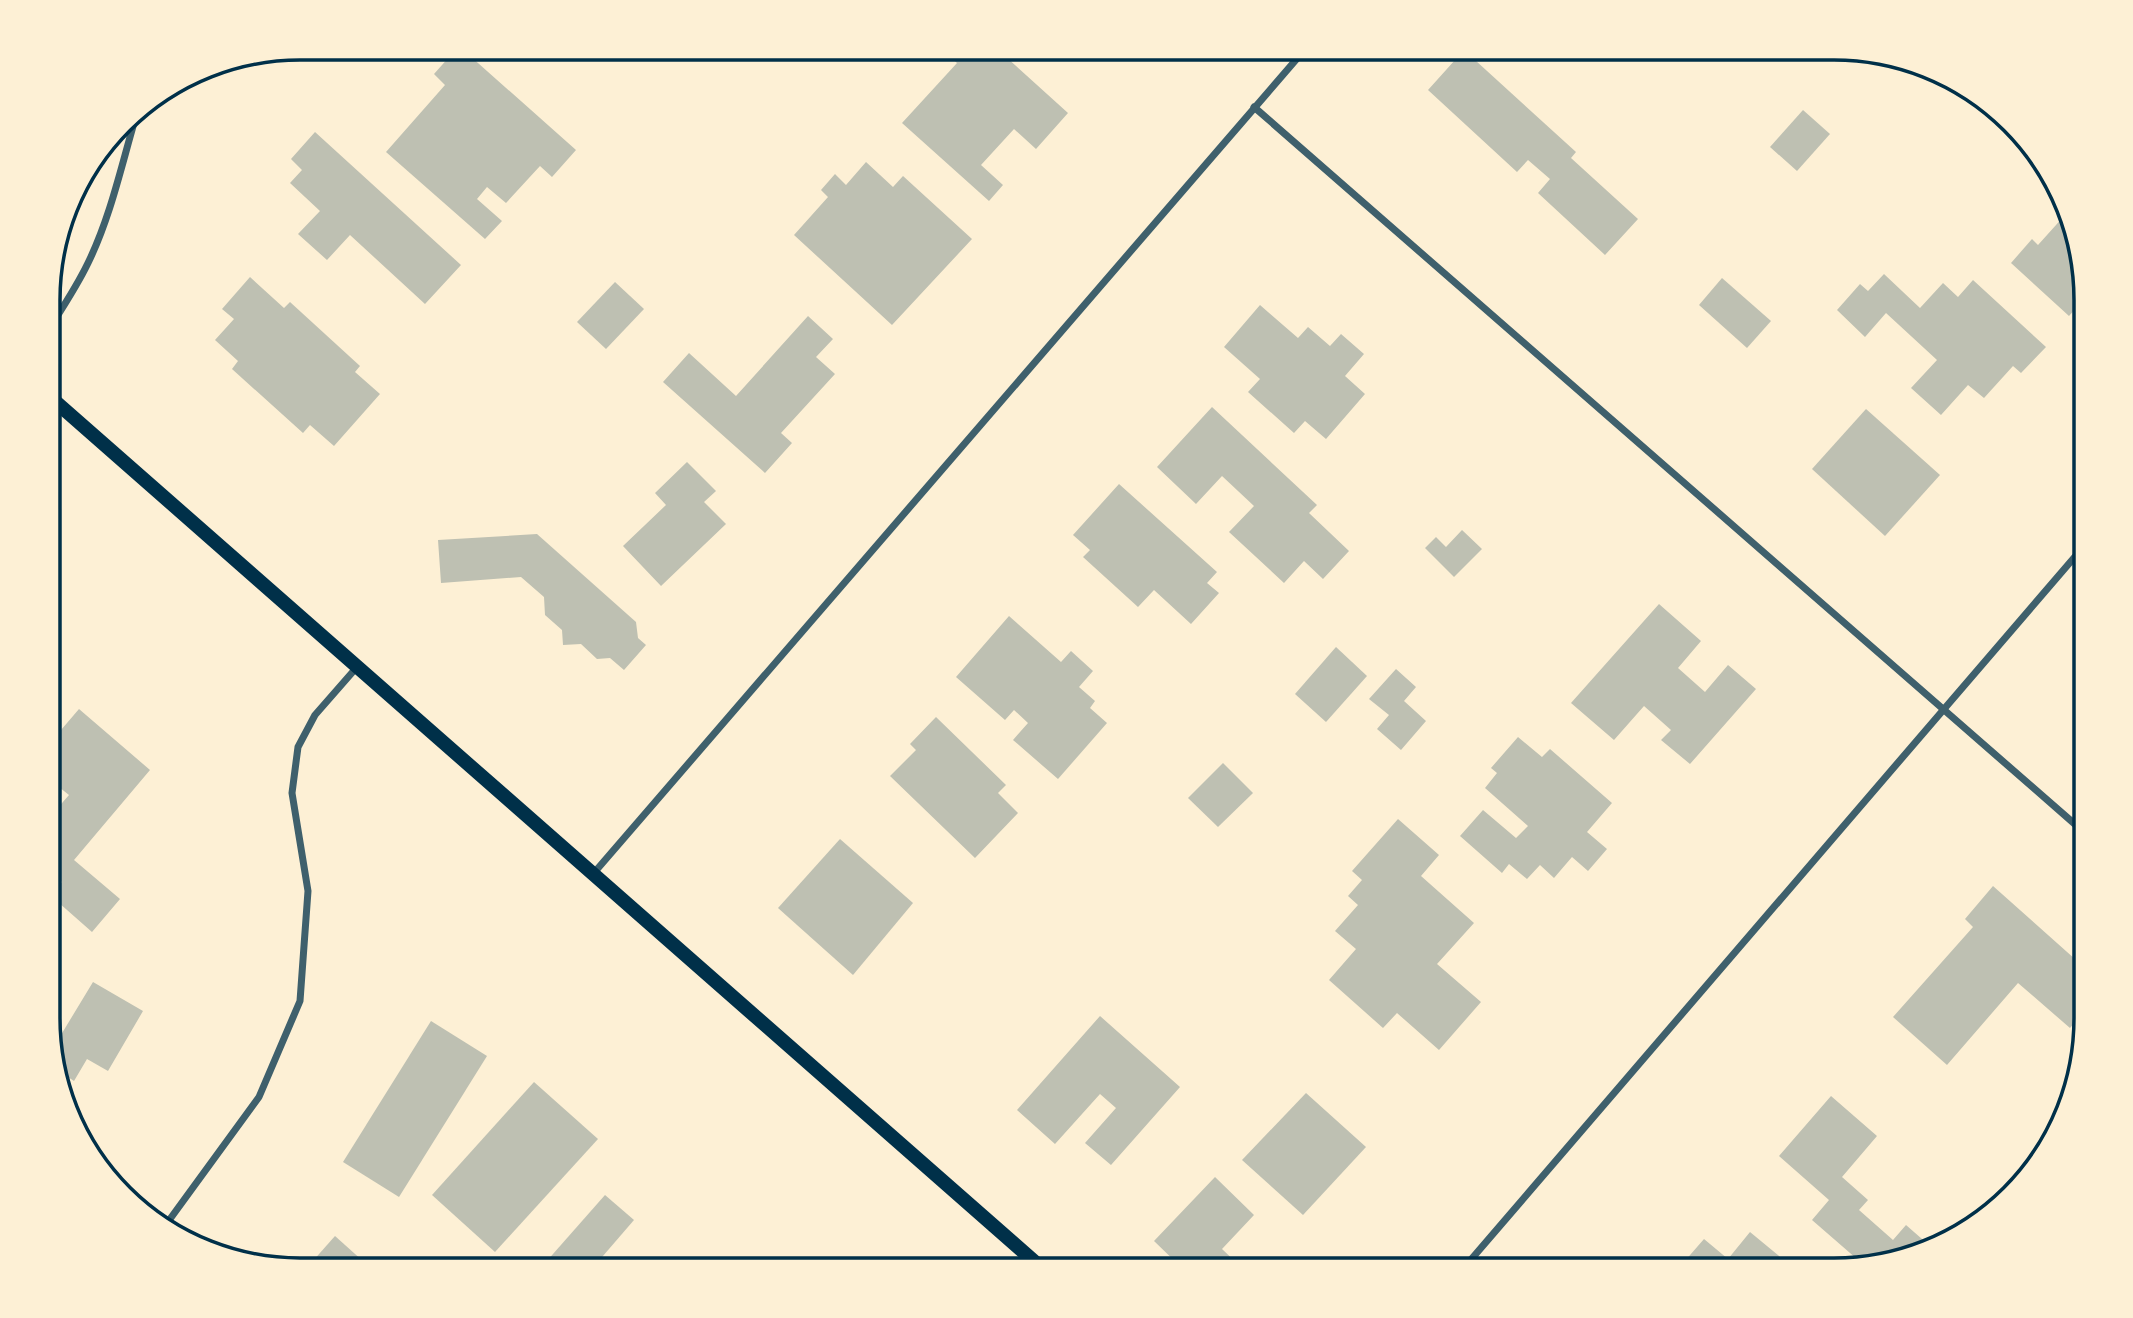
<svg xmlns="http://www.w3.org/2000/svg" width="2133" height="1318" font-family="'Alegreya Sans',sans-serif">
<rect width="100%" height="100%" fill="#fdf0d5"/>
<g fill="#bec0b2">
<path d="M458,47H460L576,150L552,177L540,166L506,203L487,187L477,199L502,221L485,239L386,152L445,85L434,74Z"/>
<path d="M576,47H604L591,61Z"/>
<path d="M939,47H995L1068,113L1036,149L1014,129L981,165L1003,185L989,201L902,123L957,63Z"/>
<path d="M1464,50L1576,152L1571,158L1638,219L1605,255L1538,193L1550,179L1528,160L1517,172L1428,90Z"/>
<path d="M1803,110L1830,134L1797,171L1770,147Z"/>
<path d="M315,132L461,265L425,304L350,235L327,260L298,234L320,211L290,183L302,170L291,159Z"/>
<path d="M866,162L893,187L903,176L972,239L892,325L794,235L828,197L821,190L835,174L846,185Z"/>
<path d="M2065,215L2085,282V298L2069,316L2011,263L2032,239L2038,245Z"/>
<path d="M1884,274L1920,308L1943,283L1958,297L1973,280L2046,347L2021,373L2013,366L1984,398L1968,385L1941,415L1911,388L1937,360L1886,313L1865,337L1837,310L1860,284L1868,291Z"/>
<path d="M250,277L284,308L290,302L360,366L355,372L380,394L334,446L310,425L303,433L232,369L238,361L215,340L234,319L222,309Z"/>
<path d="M1722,278L1771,321L1747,348L1699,305Z"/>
<path d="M615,282L644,309L606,349L577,322Z"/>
<path d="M1260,305L1298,338L1308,327L1330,346L1341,334L1364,354L1345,376L1365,394L1326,439L1305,421L1294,433L1248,392L1260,379L1224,347Z"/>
<path d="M808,316L833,339L816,357L835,374L781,433L792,443L765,473L663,382L689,353L736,396Z"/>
<path d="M1212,407L1317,505L1309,513L1349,551L1323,579L1304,561L1284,583L1229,532L1254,506L1222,476L1196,504L1157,467Z"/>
<path d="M1866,409L1940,475L1885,536L1812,469Z"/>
<path d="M687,462L716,491L704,502L726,524L661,586L623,546L666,505L655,493Z"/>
<path d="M1119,484L1217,572L1207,583L1219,593L1191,624L1154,590L1138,607L1083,557L1090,550L1073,535Z"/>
<path d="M1462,530L1482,549L1454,577L1425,548L1436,537L1446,547Z"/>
<path d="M537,534L636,622L638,638L646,645L624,670L610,658L597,659L581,644L563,645L562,630L545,615L544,597L521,577L441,583L438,540Z"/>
<path d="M1659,604L1701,641L1678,668L1705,692L1728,665L1756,689L1690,764L1661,740L1671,730L1644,706L1614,740L1571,703Z"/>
<path d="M1009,616L1061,662L1071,651L1093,671L1079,687L1095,701L1090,708L1107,723L1058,779L1013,740L1028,723L1014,710L1005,720L956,677Z"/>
<path d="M1336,647L1367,676L1326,722L1295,694Z"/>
<path d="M1396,669L1416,687L1404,701L1426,721L1401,750L1377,729L1389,715L1369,699Z"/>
<path d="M79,709L150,770L74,860L120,899L92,932L50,895L62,882L49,871V818L69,795L49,779V744Z"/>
<path d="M936,717L1006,785L998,793L1018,813L975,858L890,776L916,750L910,744Z"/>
<path d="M1518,737L1542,757L1550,749L1612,803L1587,832L1607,849L1588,871L1572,857L1554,878L1540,865L1527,879L1509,864L1502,873L1460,836L1483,810L1516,838L1528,826L1485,788L1497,773L1491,768Z"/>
<path d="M1223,763L1253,793L1218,827L1188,798Z"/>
<path d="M1398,819L1439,855L1421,876L1474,923L1437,964L1481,1002L1439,1050L1397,1013L1383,1028L1329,980L1356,949L1335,931L1358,905L1348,896L1362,880L1352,871Z"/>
<path d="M840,839L913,903L853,975L778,908Z"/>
<path d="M1993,886L2085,968V1011L2070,1028L2018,983L1947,1065L1893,1017L1973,927L1965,919Z"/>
<path d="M93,982L143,1011L108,1071L87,1059L74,1081L56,1069L50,1053Z"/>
<path d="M1100,1016L1180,1087L1111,1165L1085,1143L1116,1108L1100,1094L1055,1144L1017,1110Z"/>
<path d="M431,1021L487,1056L399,1197L343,1162Z"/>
<path d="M534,1082L598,1139L495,1252L432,1195Z"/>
<path d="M1306,1093L1366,1147L1303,1215L1242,1160Z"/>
<path d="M1831,1096L1877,1136L1842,1177L1868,1200L1859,1210L1893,1240L1906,1225L1930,1246L1865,1266L1812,1220L1829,1200L1779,1156Z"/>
<path d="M1215,1177L1254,1215L1222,1249L1244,1270H1184L1154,1241Z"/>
<path d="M605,1195L634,1220L590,1271H538Z"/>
<path d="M1750,1232L1796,1270H1677L1704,1239L1728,1259Z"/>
<path d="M335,1236L374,1271H304Z"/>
</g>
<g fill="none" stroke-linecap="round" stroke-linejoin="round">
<g stroke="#3f606c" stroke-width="7">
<path d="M1254,107L2085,833"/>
<path d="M49,329C63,307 77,286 88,263C112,214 123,158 139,106"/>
<path d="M593,874L1307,47"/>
<path d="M162,1230L259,1097L300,1001L308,891L292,793L298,747L315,715L357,667"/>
<path d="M1462,1270L2085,545"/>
</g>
<path stroke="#003049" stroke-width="14" d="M49,396L1044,1270"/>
</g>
<path d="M0 0H2133V1318H0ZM300 60H1834A240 240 0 0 1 2074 300V1018A240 240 0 0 1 1834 1258H300A240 240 0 0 1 60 1018V300A240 240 0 0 1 300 60Z" fill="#fdf0d5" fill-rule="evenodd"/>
<path fill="none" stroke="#003049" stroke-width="3.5" d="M300 60H1834A240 240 0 0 1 2074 300V1018A240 240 0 0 1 1834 1258H300A240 240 0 0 1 60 1018V300A240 240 0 0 1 300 60Z"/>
</svg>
